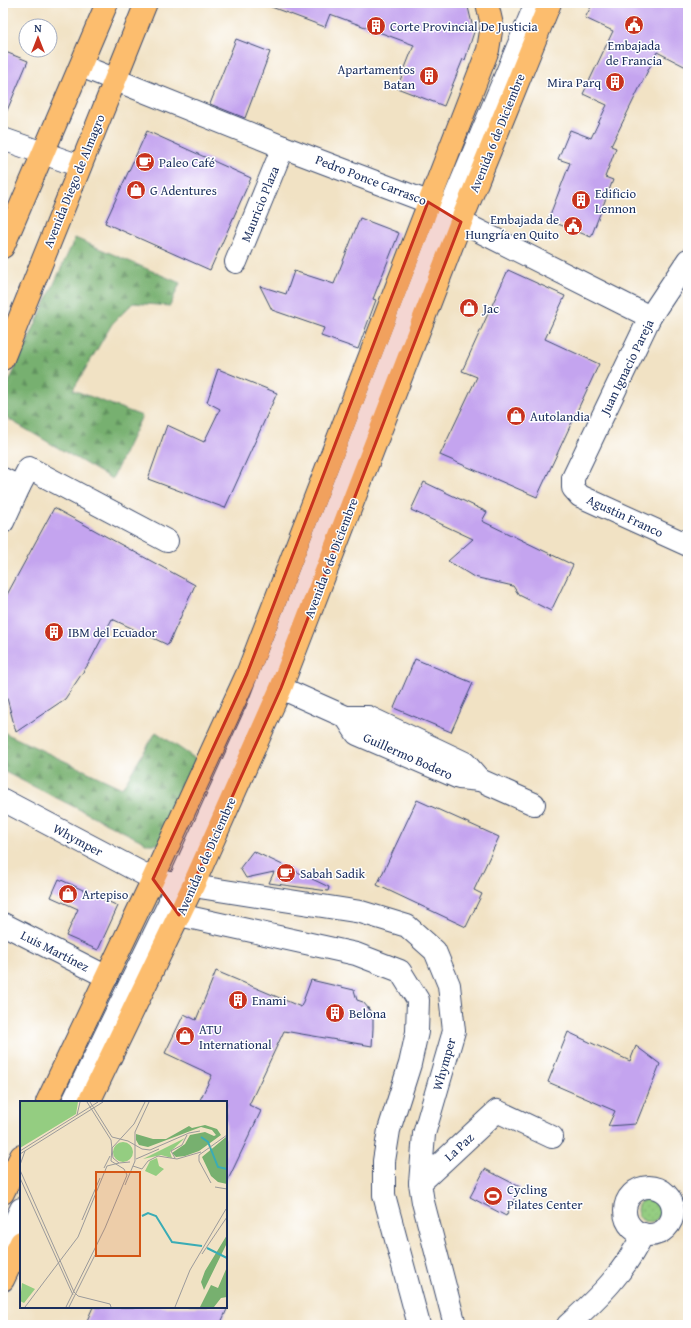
<svg xmlns="http://www.w3.org/2000/svg" width="691" height="1328" font-family="'Gentium Book Plus',serif">
<defs>
<pattern id="forest-firs" width="22" height="20" patternUnits="userSpaceOnUse"><rect width="22" height="20" fill="#77b06f"/><path d="M5 1l3.5 6h-7zM16 11l3.5 6h-7z" fill="#61905e"/></pattern>
<pattern id="park-dots" width="8" height="8" patternUnits="userSpaceOnUse"><rect width="8" height="8" fill="#94cd81"/><path d="M2 2h.1M6 6h.1" fill="none" stroke="#7fb072" stroke-width="1.8" stroke-linecap="round"/></pattern>
</defs>
<rect width="100%" height="100%" fill="#fff"/>
<filter id="ink" filterUnits="userSpaceOnUse"><feTurbulence type="fractalNoise" baseFrequency=".025" numOctaves="2"/><feDisplacementMap in="SourceGraphic" scale="8" xChannelSelector="R" yChannelSelector="G"/><feConvolveMatrix kernelMatrix="1 2 1 2 8 2 1 2 1" color-interpolation-filters="sRGB"/></filter>
<filter id="wash" filterUnits="userSpaceOnUse"><feTurbulence type="fractalNoise" baseFrequency=".012" numOctaves="4" result="noise"/><feDisplacementMap in="SourceGraphic" scale="16" xChannelSelector="R" yChannelSelector="G"/><feGaussianBlur stdDeviation="0.9" result="paint"/><feColorMatrix in="noise" values="0 0 0 0 0 0 0 0 0 0 0 0 0 0 0 0 0 1.4 0 .05"/><feComposite in="paint" operator="in"/></filter>
<g filter="url(#wash)">
<rect width="100%" height="100%" fill="#f1e2c4"/>
<g fill="url(#forest-firs)" stroke="#497066">
<path d="M75,238L180,283L170,306L133,303L112,324L73,390L142,416L112,479L3,416V395Z"/>
<path d="M3,732L122,788L156,732L196,759L162,844H148L3,771Z"/>
</g>
<circle fill="url(#park-dots)" stroke="#587e70" cx="649" cy="1210" r="12"/>
<g id="blocks">
<g fill="#c4a4ef">
<path d="M267,3H467L474,32L465,60L463,59L444,106L397,88L414,45L330,14L325,27L266,5Z"/>
<path d="M593,3H688V68L657,52L611,146L616,148L605,177L613,180L591,237L548,220L570,163L558,159L570,130L591,138L607,105L583,94L613,31L585,18Z"/>
<path d="M236,39L270,52L245,118L210,104Z"/>
<path d="M3,51L28,61L3,120Z"/>
<path d="M147,131L251,178L210,270L105,223Z"/>
<path d="M360,218L399,233L373,299L376,300L358,349L321,336L324,328L272,310L260,286L286,294L294,271L334,284Z"/>
<path d="M508,270L565,296L545,339L599,364L537,497L440,455L477,377L462,371Z"/>
<path d="M218,369L277,393L225,508L148,479L167,425L204,442L220,409L207,402Z"/>
<path d="M424,482L487,512L482,521L573,565L551,611L519,595L513,586L474,577L448,561L473,539L411,510Z"/>
<path d="M54,508L195,585L168,645L112,619L89,663L65,699L16,732L3,683V602Z"/>
<path d="M415,659L473,683L451,732L394,708Z"/>
<path d="M417,800L499,837L474,890L482,894L466,927L377,885Z"/>
<path d="M253,851L329,887L328,891L269,883L274,872L246,878L240,868Z"/>
<path d="M59,879L118,906L98,950L66,936L78,909L51,897Z"/>
<path d="M216,971L301,1007L311,980L354,990L357,1000L363,1002L369,1009L373,1017V1028L372,1046L284,1031L249,1105L261,1111L226,1184V1102H199L212,1075L165,1053L184,1014L196,1020Z"/>
<path d="M568,1032L630,1061L636,1046L660,1064L636,1124L608,1126L615,1111L548,1082Z"/>
<path d="M485,1169L520,1187L506,1216L470,1197Z"/>
<path d="M93,1307H228L220,1325H85Z"/>
</g>
</g>
</g>
<g filter="url(#ink)">
<use href="#blocks" fill-opacity="0" stroke="#3b4a6d" stroke-width="1"/>
<g fill="none" stroke-linecap="round" stroke-linejoin="round">
<g stroke="#3b4a6d" stroke-width="24">
<g id="minor">
<path d="M81,66L283,147L428,202L461,222L650,317"/>
<path d="M3,139L80,166"/>
<path d="M688,260L650,317L573,478V488L580,496L688,545"/>
<path d="M236,262L283,147"/>
<path d="M3,479L19,487L3,522"/>
<path d="M19,487L29,468L167,541"/>
<path d="M281,688L346,717H368L465,763L480,780"/>
<path d="M346,717L357,734L459,778L480,780L534,804"/>
<path d="M3,800L153,879L178,885L193,886L361,912L407,926L435,951L449,985L454,1031L424,1134L420,1183L423,1202L455,1325"/>
<path d="M170,899L179,915L356,954L400,971L418,1000L417,1032L410,1064L389,1130L384,1161V1195L419,1325"/>
<path d="M3,924L107,977"/>
<path d="M73,1102L178,885L257,710L448,214L536,3"/>
<path d="M420,1183L497,1111L552,1137"/>
<circle cx="649" cy="1211" r="24"/>
<path d="M3,1246L21,1209"/>
<path d="M568,1325C600,1296 624,1273 643,1234"/>
</g>
</g>
<g stroke="#3b4a6d" stroke-width="24">
<g id="major">
<path d="M3,247L107,3"/>
<path d="M3,359L146,3"/>
<path d="M47,1102L153,879L247,674L488,50L492,25L487,3"/>
<path d="M89,1102L193,886L281,688L461,222L550,3"/>
<path d="M3,1193L21,1156"/>
<path d="M3,1280L21,1242"/>
</g>
</g>
<use href="#minor" stroke="#fff" stroke-width="22"/>
<use href="#major" stroke="#fcbd6e" stroke-width="22"/>
</g>
</g>
<path fill="#c8321e" fill-opacity="0.2" stroke="#c8321e" stroke-width="3" stroke-linejoin="round" d="M428,202L461,222L281,688L179,915L153,879L247,674Z"/>
<defs>
<g id="civic-disc" transform="scale(1)"><circle r="9.5" fill="#c8321e" stroke="#fff"/><path d="M-.6-6.5H3V-4.5H.6V-3L4-1V1h2V6H-6V1h2V-1L-.6-3ZM-1.2 2.5V6h2.4V2.5Z" fill="#fff"/></g>
<g id="building-disc" transform="scale(1)"><circle r="9.5" fill="#c8321e" stroke="#fff"/><path d="M-4-6H4V6H1V3H-1V6H-4ZM-2.5-4.3h1.7v1.8h-1.7ZM.8-4.3h1.7v1.8H.8ZM-2.5-1h1.7V.8h-1.7ZM.8-1h1.7V.8H.8Z" fill="#fff"/></g>
<g id="cafe-disc" transform="scale(1)"><circle r="9.5" fill="#c8321e" stroke="#fff"/><path d="M-5.5-4.5H6V0H3Q3 3.5 0 3.5H-2.5Q-5.5 3.5-5.5 0ZM3-3.2v2h1.7v-2ZM-6 4.5H4V6H-6Z" fill="#fff"/></g>
<g id="shop-disc" transform="scale(1)"><circle r="9.5" fill="#c8321e" stroke="#fff"/><path d="M-5-2.5h2.3a2.7 3.5 0 0 1 5.4 0H5L5.5 6h-11ZM-1.5-2.5h3a1.5 2.3 0 0 0-3 0Z" fill="#fff"/></g>
<g id="stadium-disc" transform="scale(1)"><circle r="9.5" fill="#c8321e" stroke="#fff"/><path d="M0-5a6.5 5 0 1 0 0 10a6.5 5 0 1 0 0-10ZM-3.5-1.8h7v3.6h-7Z" fill="#fff"/></g>
</defs>
<g fill-rule="evenodd">
<use href="#civic-disc" x="634" y="25"/>
<use href="#building-disc" x="376" y="26"/>
<use href="#building-disc" x="429" y="76"/>
<use href="#building-disc" x="615" y="82"/>
<use href="#cafe-disc" x="145" y="162"/>
<use href="#shop-disc" x="136" y="190"/>
<use href="#building-disc" x="581" y="200"/>
<use href="#civic-disc" x="573" y="226"/>
<use href="#shop-disc" x="469" y="308"/>
<use href="#shop-disc" x="516" y="416"/>
<use href="#building-disc" x="54" y="632"/>
<use href="#cafe-disc" x="286" y="873"/>
<use href="#shop-disc" x="68" y="894"/>
<use href="#building-disc" x="238" y="1000"/>
<use href="#building-disc" x="335" y="1013"/>
<use href="#shop-disc" x="185" y="1036"/>
<use href="#stadium-disc" x="493" y="1196"/>
</g>
<g text-anchor="middle" dominant-baseline="central" stroke-width="3" stroke-linejoin="round" paint-order="stroke">
<g font-size="13" fill="#1b2f5e" stroke="#fff" text-anchor="start">
<text x="390" y="26">Corte Provincial De Justicia</text>
<text x="634" y="45" text-anchor="middle">Embajada<tspan x="634" dy="15">de Francia</tspan></text>
<text x="415" y="69" text-anchor="end">Apartamentos<tspan x="415" dy="15">Batan</tspan></text>
<text x="601" y="82" text-anchor="end">Mira Parq</text>
<text x="159" y="162">Paleo Café</text>
<text x="150" y="190">G Adentures</text>
<text x="595" y="193">Edificio<tspan x="595" dy="15">Lennon</tspan></text>
<text x="559" y="219" text-anchor="end">Embajada de<tspan x="559" dy="15">Hungría en Quito</tspan></text>
<text x="483" y="308">Jac</text>
<text x="530" y="416">Autolandia</text>
<text x="68" y="632">IBM del Ecuador</text>
<text x="300" y="873">Sabah Sadik</text>
<text x="82" y="894">Artepiso</text>
<text x="252" y="1000">Enami</text>
<text x="349" y="1013">Belona</text>
<text x="199" y="1029">ATU<tspan x="199" dy="15">International</tspan></text>
<text x="507" y="1189">Cycling<tspan x="507" dy="15">Pilates Center</tspan></text>
</g>
<g font-size="13" fill="#1b2f5e" stroke="#fff">
<text transform="translate(497 133) rotate(-68)">Avenida 6 de Diciembre</text>
<text transform="translate(371 180) rotate(21)">Pedro Ponce Carrasco</text>
<text transform="translate(74 181) rotate(-68)">Avenida Diego de Almagro</text>
<text transform="translate(260 204) rotate(-68)">Mauricio Plaza</text>
<text transform="translate(627 367) rotate(-64)">Juan Ignacio Pareja</text>
<text transform="translate(625 516) rotate(25)">Agustin Franco</text>
<text transform="translate(331 558) rotate(-69)">Avenida 6 de Diciembre</text>
<text transform="translate(408 756) rotate(24)">Guillermo Bodero</text>
<text transform="translate(78 840) rotate(28)">Whymper</text>
<text transform="translate(206 856) rotate(-66)">Avenida 6 de Diciembre</text>
<text transform="translate(55 951) rotate(27)">Luis Martínez</text>
<text transform="translate(444 1064) rotate(-74)">Whymper</text>
<text transform="translate(459 1147) rotate(-43)">La Paz</text>
</g>
</g>
<g transform="translate(20 1101)">
<rect width="207" height="207" fill="#f1e2c4"/>
<path d="M165,37L150,51L152,57L141,54L123,58ZM137,57L139,65L144,68L136,75L125,70L130,60Z" fill="#94cd81"/>
<path d="M185,24L197,28L201,34L179,50L165,55L156,56L152,52L165,43L170,34L185,31L194,35L196,34L192,29L181,26L128,46L119,44L116,39V33L133,38H146L169,25L172,27ZM206,36L207,38V83L198,81L191,75L182,56ZM207,134V142L184,189L181,181L185,170ZM207,166V196L201,197L194,206H180L191,184L198,187Z" fill="#77b06f"/>
<path d="M0,1H58L56,13L0,47ZM93 51a10 10 0 1 1 20 0a10 10 0 1 1-20 0Z" fill="#94cd81"/>
<path d="M2,182L15,188L4,202L0,200Z" fill="#94cd81"/>
<path fill="none" stroke="#3aacb5" stroke-width="2" d="M181,36L188,41L198,66L207,68M122,115L128,112L136,115L152,141L182,145M187,147L207,157"/>
<path fill="none" stroke="#9b9a9b" stroke-width="1" d="M67,1L91,39L93,57L99,62L110,61M70,1L92,36L108,40L122,48L130,49L169,32L180,30M57,14L60,1M0,50L78,1M0,53L83,1M155,57L151,50L162,44L167,34M116,58L139,48M0,64L5,50M113,65L122,68L128,60L138,55L157,58L181,51M84,67L90,55M0,69L54,191L58,195L90,203L91,206M0,77L53,194M191,82L179,60V54L207,34M105,84L115,60V31L129,1M195,86L207,88M62,119L80,77M182,153L207,116M5,206L58,136L87,65L99,62M46,206L85,127L107,74L104,68L91,60L92,47L114,23L125,1M49,206L75,154M155,206L170,169L206,108"/>
<path fill="#d45514" fill-opacity="0.15" stroke="#d45514" stroke-width="2" d="M76,71H120V155H76Z"/>
<rect width="207" height="207" fill="none" stroke="#1b2f5e" stroke-width="2"/>
</g>
<rect width="691" height="1328" fill="none" stroke="#fff" stroke-width="16"/>
<g transform="translate(38 38)"><circle r="19" fill="#ffffff" stroke="#a4acbf"/>
<path d="M0-3L7 15L0 10L-7 15Z" fill="#c8321e"/>
<text y="-6" font-size="11" font-weight="bold" text-anchor="middle" fill="#1b2f5e">N</text>
</g>
</svg>
